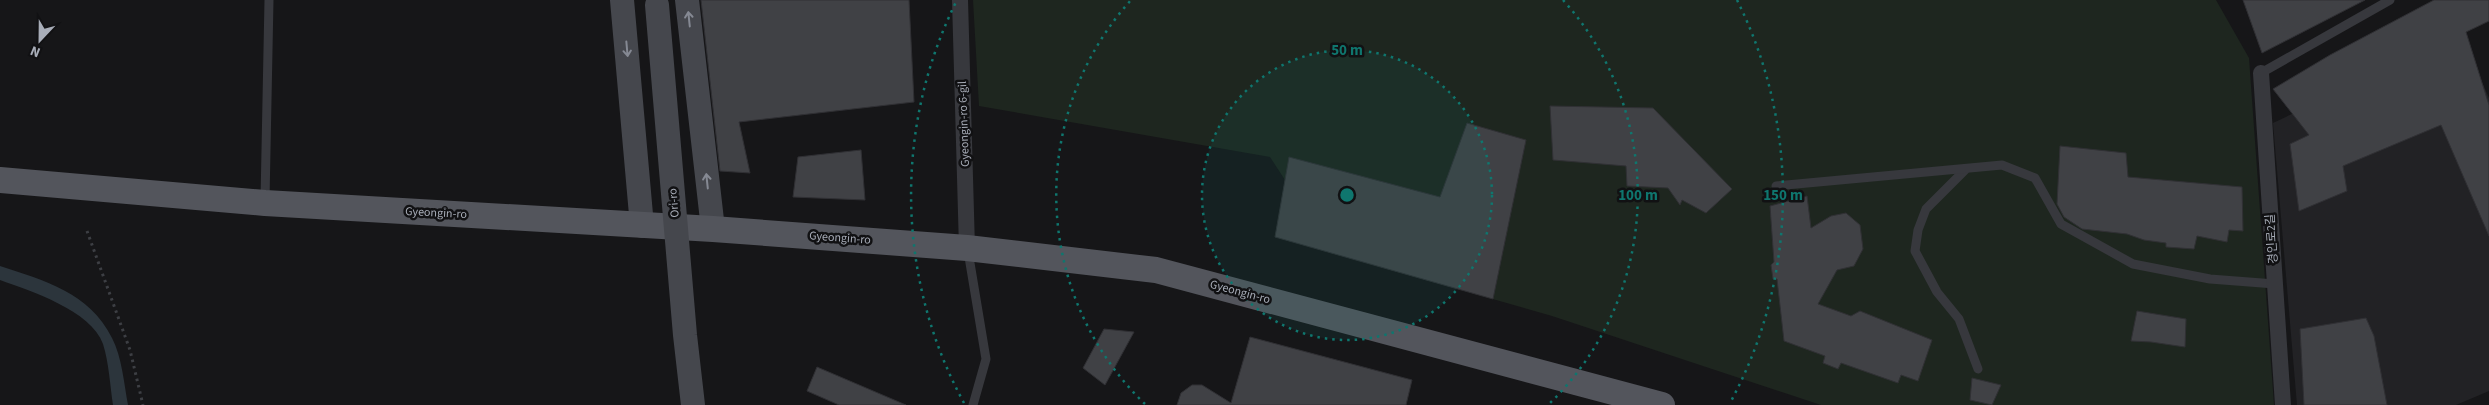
<svg xmlns="http://www.w3.org/2000/svg" width="2489" height="405" font-family="'Source Sans 3','Noto Sans KR',sans-serif">
<rect width="100%" height="100%" fill="#161618"/>
<path fill="#222225" d="M2461,34L2489,98V391L2456,405H2297L2273,123Z"/>
<path fill="#1e261f" d="M973,0H2216L2249,58L2274,405H1821L1552,316L1275,237L1285,180L1270,157L979,106Z"/>
<path fill="#2c353c" d="M0,266C45,281 89,292 112,338C122,357 124,384 128,405H113C110,385 109,363 103,344C91,310 30,291 0,280Z"/>
<g fill="#404145" stroke="#303034">
<path d="M701,0H909L914,102L739,122L750,173L720,171Z"/>
<path d="M2243,0H2365L2262,53Z"/>
<path d="M2434,0H2489V21L2466,32L2489,105V236L2441,125L2343,166L2347,191L2299,211L2290,144L2309,135L2273,89L2330,55Z"/>
<path d="M1550,106L1653,108L1732,189L1706,213L1682,200L1680,205L1668,188L1627,186L1626,166L1553,160Z"/>
<path d="M1467,123L1526,140L1493,299L1275,237L1289,157L1440,197Z"/>
<path d="M2060,146L2126,153L2128,177L2242,187L2243,231L2229,230L2227,242L2197,236L2194,249L2166,247V243L2144,240L2127,234L2082,229L2064,217L2057,204Z"/>
<path d="M861,150L865,200L793,197L798,157Z"/>
<path d="M1807,196L1811,228L1831,216L1846,213L1860,225L1863,249L1854,266L1837,270L1818,304L1851,316L1860,311L1932,340L1918,381L1901,375L1898,383L1841,363L1838,369L1823,363L1825,356L1784,341L1777,279H1773L1771,265L1774,262L1770,206Z"/>
<path d="M2137,311L2186,319L2185,347L2151,342L2131,341Z"/>
<path d="M2366,318L2374,336L2387,405H2304L2300,329Z"/>
<path d="M1104,329L1134,332L1105,385L1083,368Z"/>
<path d="M1250,337L1412,380L1406,405H1177L1181,393L1192,385H1202L1231,403Z"/>
<path d="M817,367L906,405H839L807,391Z"/>
<path d="M1972,378L2001,385L1992,405L1970,400Z"/>
</g>
<g fill="none" stroke-linecap="round" stroke-linejoin="round">
<path stroke="#3d3f44" stroke-width="3" stroke-dasharray="2.5 4" stroke-linecap="butt" d="M87,231L130,350L143,405"/>
<g stroke="#37383d" stroke-width="9">
<path d="M2261,73L2390,0"/>
<path d="M1965,170L1926,209L1918,230L1915,251L1937,292L1959,319L1978,369"/>
<path d="M1776,186L2002,165L2035,178L2061,224L2133,264L2210,279L2275,284"/>
<path d="M265,200L269,0"/>
<path d="M968,251L986,359L973,405"/>
</g>
<g stroke="#37383d" stroke-width="16">
<path d="M960,0L967,248"/>
<path d="M2261,73L2283,405"/>
</g>
<g stroke="#45474d" stroke-width="24">
<path d="M622,0L642,226"/>
<path d="M687,0L713,229"/>
</g>
<path stroke="#53555c" stroke-width="26" d="M0,180L265,203L713,229L967,248L1156,270L1662,405"/>
<path stroke="#45474d" stroke-width="24" d="M657,5L685,335L693,405"/>
</g>
<defs><path id="oneway-shaft" d="M-6 0H5M1.5-3L5.5 0L1.5 3" fill="none" stroke-width="1.6" stroke-linecap="round" stroke-linejoin="round" transform="scale(1.25)"/></defs>
<g stroke="#858993">
<use href="#oneway-shaft" transform="translate(689 19) rotate(-96)"/>
<use href="#oneway-shaft" transform="translate(627 49) rotate(85)"/>
<use href="#oneway-shaft" transform="translate(707 181) rotate(-96)"/>
</g>
<circle cx="1347" cy="195" r="145" fill="#0f766e" fill-opacity=".12"/>
<g fill="none" stroke="#0f766e" stroke-width="2.5" stroke-dasharray="2.5 5">
<circle cx="1347" cy="195" r="145"/>
<path d="M1145 404A291 291 0 0 1 1131 0M1563 0A291 291 0 0 1 1549 404"/>
<path d="M964 403A436 436 0 0 1 957 0M1737 0A436 436 0 0 1 1730 403"/>
</g>
<g text-anchor="middle" dominant-baseline="central" stroke-width="5" stroke-linejoin="round" paint-order="stroke">
<g font-size="12" fill="#a8adb8" stroke="#111113">
<text transform="translate(964 124) rotate(-92)">Gyeongin-ro 6-gil</text>
<text transform="translate(674 203) rotate(-95)">Ori-ro</text>
<text transform="translate(436 213) rotate(3)">Gyeongin-ro</text>
<text transform="translate(840 238) rotate(4)">Gyeongin-ro</text>
<text transform="translate(2272 239) rotate(-94)">경인로2길</text>
<text transform="translate(1240 292) rotate(15)">Gyeongin-ro</text>
</g>
</g>
<circle cx="1347" cy="195" r="8" fill="#0f766e" stroke="#111113" stroke-width="2.5"/>
<g font-size="15" text-anchor="middle" font-weight="bold" fill="#0f766e" stroke="#111113" stroke-width="5" stroke-linejoin="round" paint-order="stroke">
<text x="1347" y="55">50 m</text>
<text x="1638" y="200">100 m</text>
<text x="1783" y="200">150 m</text>
</g>
<g transform="translate(40 40) rotate(202)" stroke="#111113" stroke-width="4" paint-order="stroke">
<path d="M0-4L9 19L0 12L-9 19Z" fill="#a8adb8"/>
<text y="-8" font-size="14" font-weight="bold" text-anchor="middle" fill="#a8adb8">N</text>
</g>
</svg>
